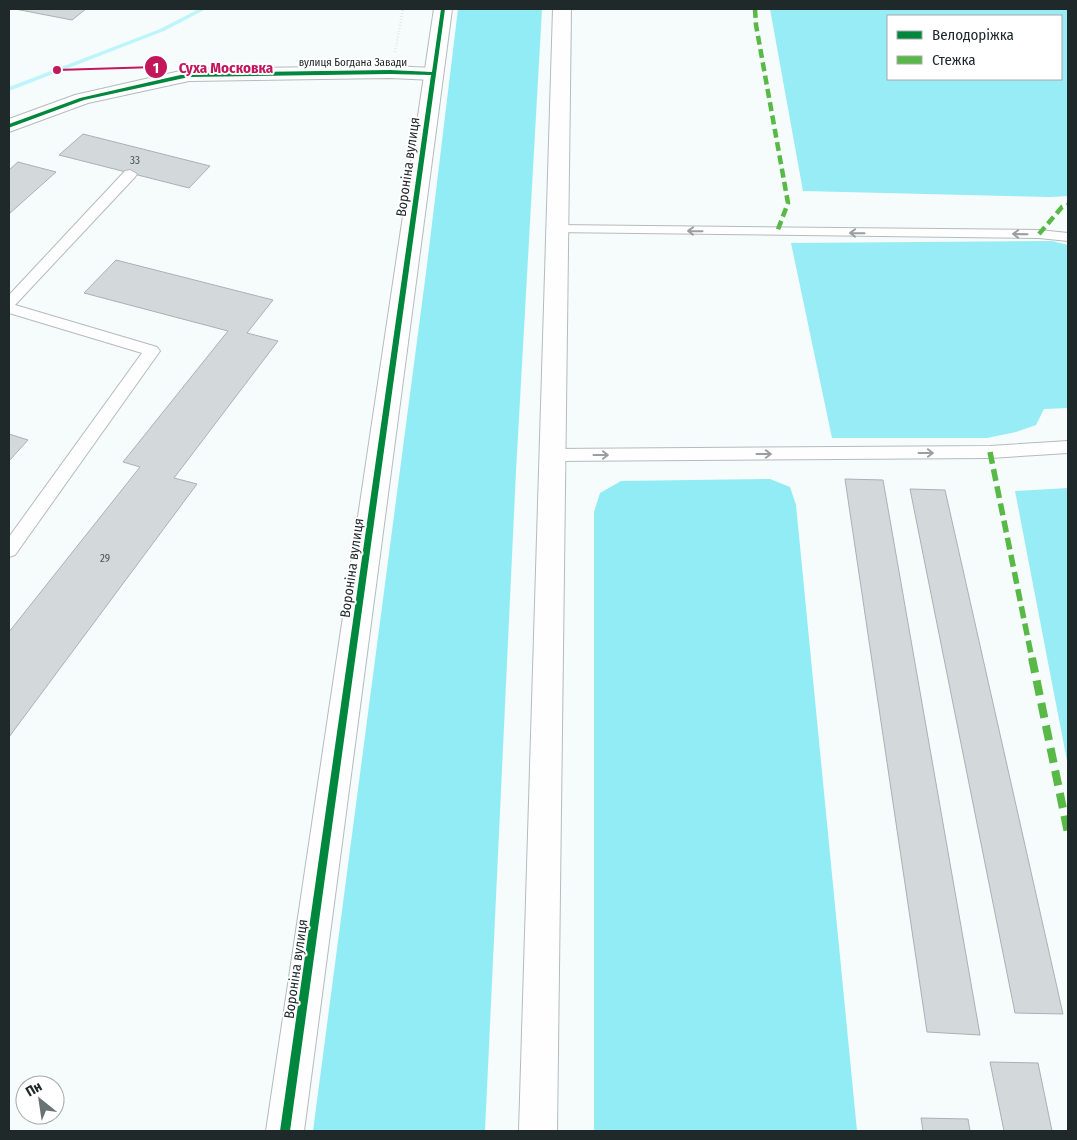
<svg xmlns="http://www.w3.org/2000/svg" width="1077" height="1140" font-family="'Fira Sans Condensed',sans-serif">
<rect width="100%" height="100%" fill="#f6fbfc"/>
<g fill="#97ecf5" fill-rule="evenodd">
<path d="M770,9H1068V196L1050,197L803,191ZM888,16H1061V79H888Z"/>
<path d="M1052,241L1068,245V408L1044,409L1036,425L1016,432L987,438H832L791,243Z"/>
<path d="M1068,488V766L1015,491Z"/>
</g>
<g fill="#92ecf5">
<path d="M458,9H542L516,471L485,1131H313L427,265Z"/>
<path d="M770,479L790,487L796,505L857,1131H594V512L600,493L621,481Z"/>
</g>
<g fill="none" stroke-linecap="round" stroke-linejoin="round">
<path fill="#bdf5fb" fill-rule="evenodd" d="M199,9H206L164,31L9,91V87L160,29Z"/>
</g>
<g fill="#d3d9db" stroke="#abb1b2">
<path d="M15,9H86L72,20Z"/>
<path d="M83,134L210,166L189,188L59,155Z"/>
<path d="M18,162L56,172L9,214V170Z"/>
<path d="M116,260L273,300L247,333L278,341L174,478L197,484L9,737V632L140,467L123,462L228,331L84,293Z"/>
<path d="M9,434L28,440L9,461Z"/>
<path d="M845,479L883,480L980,1035L927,1032Z"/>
<path d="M910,489L945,490L1063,1014L1015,1013Z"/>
<path d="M990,1062L1038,1063L1052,1131H1004Z"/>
<path d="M921,1118L968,1119L970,1131H923Z"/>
</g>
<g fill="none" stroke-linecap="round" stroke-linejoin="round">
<g stroke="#b5bbbc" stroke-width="2">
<g id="lane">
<path d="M130,170L137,174L135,177L15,305L157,347L160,351L15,555L9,557V537L142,353L9,313V295L125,171Z"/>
<path d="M557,225L1039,230L1068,233V241L1039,238L552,232L550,229Z"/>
<path d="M1068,441V453L990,458L553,461L547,459L545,455L547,451L553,449L990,446Z"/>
</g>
</g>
<g stroke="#b5bbbc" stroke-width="2">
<path id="street" d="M390,66L434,68L441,70L443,74L441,78L434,80L390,78L189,81L88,103L9,132V119L75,95L189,69Z"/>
</g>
<g stroke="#b5bbbc" stroke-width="2">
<path id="secondary" d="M434,9H452L304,1131H266Z"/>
</g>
<g stroke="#b5bbbc" stroke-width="2">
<path id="highway" d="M553,9H571L557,1131H519Z"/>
</g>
<path stroke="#d5d7d7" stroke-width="2.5" stroke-dasharray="0.5 2.5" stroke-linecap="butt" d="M395,52L403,9"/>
<use href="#lane" fill="#fefeff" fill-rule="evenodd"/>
<use href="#street" fill="#fefeff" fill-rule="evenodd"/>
<use href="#secondary" fill="#fefeff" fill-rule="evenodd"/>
<use href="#highway" fill="#fefeff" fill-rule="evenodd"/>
<g stroke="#58b947" stroke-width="4.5" stroke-dasharray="9 4.5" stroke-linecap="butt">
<path d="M755,9L756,25L788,203L777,232"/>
<path d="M1039,234L1062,207L1068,205"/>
</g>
<path stroke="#58b947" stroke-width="5.5" stroke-dasharray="12 5.5" stroke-linecap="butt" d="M990,452L1032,659"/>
<path stroke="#58b947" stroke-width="8" stroke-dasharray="15 8" stroke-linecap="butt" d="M1032,658L1068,833"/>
<g stroke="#fff" stroke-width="3">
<path id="cycleway" d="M441,9H445L290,1131H280L431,75L390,74L189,77L84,100L11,127L9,128V124L80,98L189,73L390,70L432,72Z"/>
</g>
<use href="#cycleway" fill="#00873e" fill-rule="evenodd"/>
</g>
<defs><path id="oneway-shaft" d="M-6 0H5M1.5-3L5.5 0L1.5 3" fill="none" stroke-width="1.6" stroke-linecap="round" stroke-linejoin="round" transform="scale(1.25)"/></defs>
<g stroke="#9a9e9f">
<use href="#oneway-shaft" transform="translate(695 231) rotate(-179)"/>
<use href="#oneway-shaft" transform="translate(857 233) rotate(-179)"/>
<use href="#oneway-shaft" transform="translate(1020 234) rotate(-179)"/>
<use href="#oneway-shaft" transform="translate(926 453)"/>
<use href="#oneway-shaft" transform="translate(764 454)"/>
<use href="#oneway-shaft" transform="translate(601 455)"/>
</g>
<g text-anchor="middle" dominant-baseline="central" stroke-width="4" stroke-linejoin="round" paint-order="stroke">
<g font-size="11" fill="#20292a" stroke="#fff">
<text x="353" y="62">вулиця Богдана Завади</text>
</g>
<g font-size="11" fill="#4d5556">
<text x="135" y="160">33</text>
<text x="105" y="558">29</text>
</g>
<g font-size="14" fill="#20292a" stroke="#fff">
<text transform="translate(408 167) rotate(-82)">Вороніна вулиця</text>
<text transform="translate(352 568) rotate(-82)">Вороніна вулиця</text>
<text transform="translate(296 969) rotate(-82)">Вороніна вулиця</text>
</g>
</g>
<path fill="none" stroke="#c2185b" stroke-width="2" d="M57 70L156 67"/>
<g fill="#c2185b" stroke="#fff" stroke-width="2">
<circle cx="57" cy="70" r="5"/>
<circle cx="156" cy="67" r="12"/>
</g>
<g font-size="15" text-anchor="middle" font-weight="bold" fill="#fff">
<text x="156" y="73">1</text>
</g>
<g font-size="15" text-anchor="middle" font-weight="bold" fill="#c2185b" stroke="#fff" stroke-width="4" stroke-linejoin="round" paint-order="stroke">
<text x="226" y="73">Суха Московка</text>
</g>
<rect width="1077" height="1140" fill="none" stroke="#20292a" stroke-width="20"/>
<rect x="887" y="15" width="175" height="65" fill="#ffffff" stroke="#a6a9aa"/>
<rect x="897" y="31" width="25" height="8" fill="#00873e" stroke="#a6a9aa"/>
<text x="932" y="40" font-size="15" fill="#20292a">Велодоріжка</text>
<rect x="897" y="56" width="25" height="8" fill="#58b947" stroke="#a6a9aa"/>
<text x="932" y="65" font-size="15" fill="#20292a">Стежка</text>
<g transform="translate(40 1100) rotate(330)"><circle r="24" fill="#ffffff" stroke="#a6a9aa"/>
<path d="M0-4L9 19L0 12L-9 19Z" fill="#6b7274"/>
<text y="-8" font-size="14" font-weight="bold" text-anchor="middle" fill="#20292a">Пн</text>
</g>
</svg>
